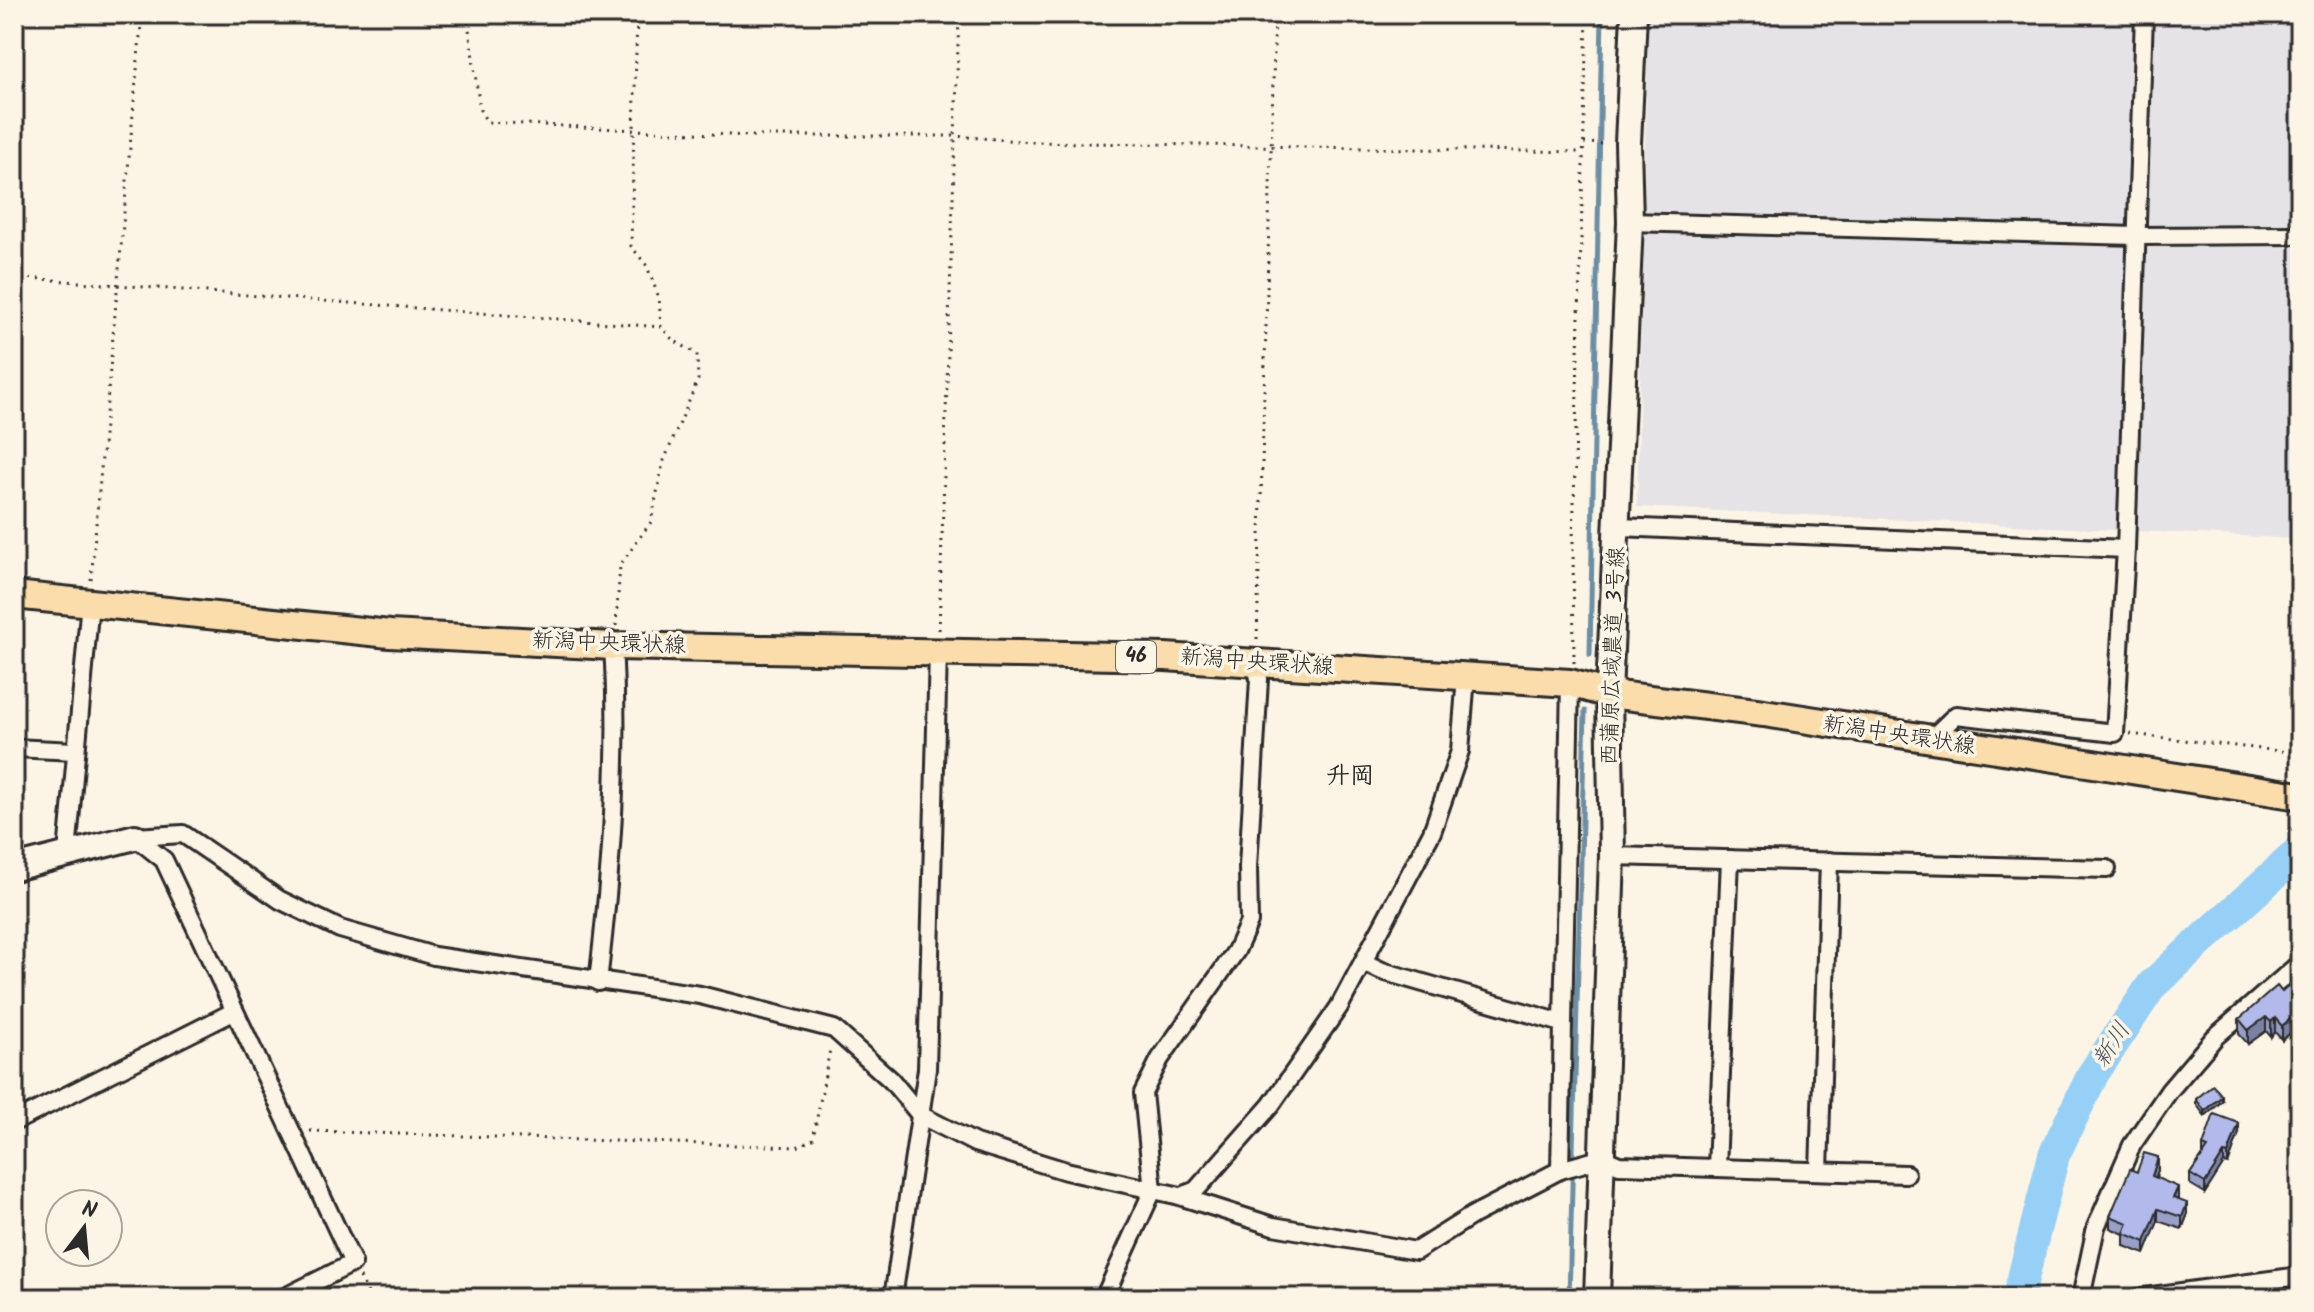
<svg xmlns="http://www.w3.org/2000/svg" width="2314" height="1312" font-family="Kalam,'Klee One',sans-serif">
<rect width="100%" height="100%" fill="#fcf5e5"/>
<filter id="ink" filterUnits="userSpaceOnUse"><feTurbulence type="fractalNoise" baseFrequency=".0125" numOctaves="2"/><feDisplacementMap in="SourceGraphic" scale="16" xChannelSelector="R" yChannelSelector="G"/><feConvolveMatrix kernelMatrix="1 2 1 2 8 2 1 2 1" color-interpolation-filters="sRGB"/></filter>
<g filter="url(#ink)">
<path fill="#e6e3e7" d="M1648,14H2300V539L1637,507Z"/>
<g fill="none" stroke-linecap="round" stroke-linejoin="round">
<g stroke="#6c8ea5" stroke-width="5">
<path d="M1590,655L1602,14"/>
<path d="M1569,1298L1585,711"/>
</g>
<path stroke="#97d0f7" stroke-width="32" d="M2018,1298L2054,1155L2093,1074L2152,985L2300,851"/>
<g stroke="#2b2b2b" stroke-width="22">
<g id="street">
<path d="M1630,222L2136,236L2300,235"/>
<path d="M1619,527L2126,549"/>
<path d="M1929,741L1956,715L2115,733L2126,549L2144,14"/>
<path d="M14,748L75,751"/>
<path d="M135,837L183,834L280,900L340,929L434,956L700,995L834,1029L891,1080L920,1115L975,1143L1066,1171L1176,1195L1273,1226L1416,1251L1473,1215L1560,1170L1603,1158L1619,1165L1906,1174"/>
<path d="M135,837L164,860L353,1263L283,1298"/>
<path d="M67,853L90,602"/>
<path d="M1612,856L2107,869"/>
<path d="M1363,962L1382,971L1562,1023"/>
<path d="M598,982C611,871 620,757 613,646"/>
<path d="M14,1122L233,1012"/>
<path d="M1717,1168L1730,859"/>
<path d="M1560,1170L1570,683"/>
<path d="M1819,1171L1829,861"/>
<path d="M1182,1196L1196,1190L1271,1105L1339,1007L1432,832L1460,751L1466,676"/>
<path d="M893,1298L927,1069L938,652"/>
<path d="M1104,1298L1153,1190L1143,1093L1160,1059L1236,951L1249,922L1248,867L1259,679L1256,663"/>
<path d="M2081,1298L2096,1227L2132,1145L2169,1091L2215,1037L2300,963"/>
<path d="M2137,1298L2300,1276"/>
</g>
</g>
<g stroke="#2b2b2b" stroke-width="30">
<g id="secondary">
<path d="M14,868L135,837"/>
<path d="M1597,1298L1612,856L1609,694L1630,222L1628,143L1634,14"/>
</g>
</g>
<g stroke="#2b2b2b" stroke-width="32">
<path id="primary" d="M14,595L390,634L613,646L1165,657L1570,683L1609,694L1764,713L2300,796"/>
</g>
<g stroke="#2b2b2b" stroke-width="3" stroke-dasharray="2 6" stroke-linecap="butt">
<path d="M467,14L480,110L487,122L749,136H954L1033,142L1582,152"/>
<path d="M1584,143L1608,144"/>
<path d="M14,277L661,327"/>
<path d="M91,580L142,14"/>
<path d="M616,626L620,565L651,522L663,463L698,380L697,354L673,340L661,327L659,298L647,266L631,246L637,14"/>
<path d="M939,630L959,14"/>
<path d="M1257,639L1275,14"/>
<path d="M1574,663L1573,542L1587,14"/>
<path d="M2130,734L2297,753L2300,750"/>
<path d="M310,1131L797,1147L813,1139L830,1049"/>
<path d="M360,1277L370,1298"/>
</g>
<use href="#street" stroke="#fcf5e5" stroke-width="16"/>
<use href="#secondary" stroke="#fcf5e5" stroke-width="24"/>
<use href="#primary" stroke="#fbddab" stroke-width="26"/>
</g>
<g fill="#98a0ca" stroke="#2b2b2b" stroke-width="2">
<path d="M2282,992V1040L2275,1032L2271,1037L2266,1031L2248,1044L2239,1034V1019Z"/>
<path d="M2196,1099L2222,1101L2205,1116L2196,1104Z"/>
<path d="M2239,1133L2228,1164L2224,1163L2205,1193L2190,1184V1174L2203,1155V1146Z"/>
<path d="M2158,1170L2155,1178L2178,1200L2187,1216L2182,1229L2158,1221L2145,1254L2124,1246V1234L2110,1228V1216Z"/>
</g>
<g fill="#7c82a4" stroke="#2b2b2b" stroke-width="2">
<path d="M2300,1010V1025L2282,1040V1026Z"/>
<path d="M2266,1017V1031L2248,1044V1030Z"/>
<path d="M2275,1018V1032L2271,1037V1022Z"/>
<path d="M2222,1096V1101L2205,1116V1111Z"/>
<path d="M2239,1123V1133L2228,1164V1154Z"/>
<path d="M2224,1153V1163L2205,1193V1183Z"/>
<path d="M2158,1157V1170L2152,1189V1176Z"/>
<path d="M2178,1187V1200L2173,1198Z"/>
<path d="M2187,1203V1216L2182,1229V1217Z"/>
<path d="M2158,1209V1221L2145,1254V1242Z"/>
</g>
<g fill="#b1baeb" stroke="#2b2b2b" stroke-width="2">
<path d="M2292,983L2300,992V1010L2282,1026L2275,1018L2271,1022L2266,1017L2248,1030L2239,1019L2277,986L2282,992Z"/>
<path d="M2213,1085L2222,1096L2205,1111L2196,1099Z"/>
<path d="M2214,1114L2239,1123L2228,1154L2224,1153L2205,1183L2190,1174L2208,1148L2203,1146Z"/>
<path d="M2144,1153L2158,1157L2152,1176L2178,1187L2173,1198L2187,1203L2182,1217L2158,1209L2145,1242L2124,1233L2128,1223L2110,1216L2130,1169L2137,1172Z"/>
</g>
</g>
<g text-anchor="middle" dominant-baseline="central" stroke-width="7" stroke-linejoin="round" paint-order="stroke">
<rect fill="#fcf5e5" stroke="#6a6863" stroke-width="2" x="1116" y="641" width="40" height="32" rx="6"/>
<g font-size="20" font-weight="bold" fill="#2b2b2b">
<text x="1136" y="657">46</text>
</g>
<g font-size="22" fill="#2b2b2b" stroke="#fcf5e5">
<text transform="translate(609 644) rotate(2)">新潟中央環状線</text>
<text transform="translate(1614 656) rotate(-88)">西蒲原広域農道 3号線</text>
<text transform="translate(1257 663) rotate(4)">新潟中央環状線</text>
<text transform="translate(1899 736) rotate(9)">新潟中央環状線</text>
</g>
<g font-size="24" font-weight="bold" fill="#2b2b2b" stroke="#fcf5e5">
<text x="1350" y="776">升岡</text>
</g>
<g font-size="24" font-style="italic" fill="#46545e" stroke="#fcf5e5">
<text transform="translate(2112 1045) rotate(-57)">新川</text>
</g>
</g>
<rect width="2314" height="1312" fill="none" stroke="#fcf5e5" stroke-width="48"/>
<rect x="24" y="24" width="2266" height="1264" fill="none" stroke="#2b2b2b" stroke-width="3" filter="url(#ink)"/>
<g transform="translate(84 1228) rotate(16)"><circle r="38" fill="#fcf5e5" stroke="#a8a49b" stroke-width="2"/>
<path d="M0-6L14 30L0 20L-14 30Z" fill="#2b2b2b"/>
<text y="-12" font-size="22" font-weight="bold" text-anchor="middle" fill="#2b2b2b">N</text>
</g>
</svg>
